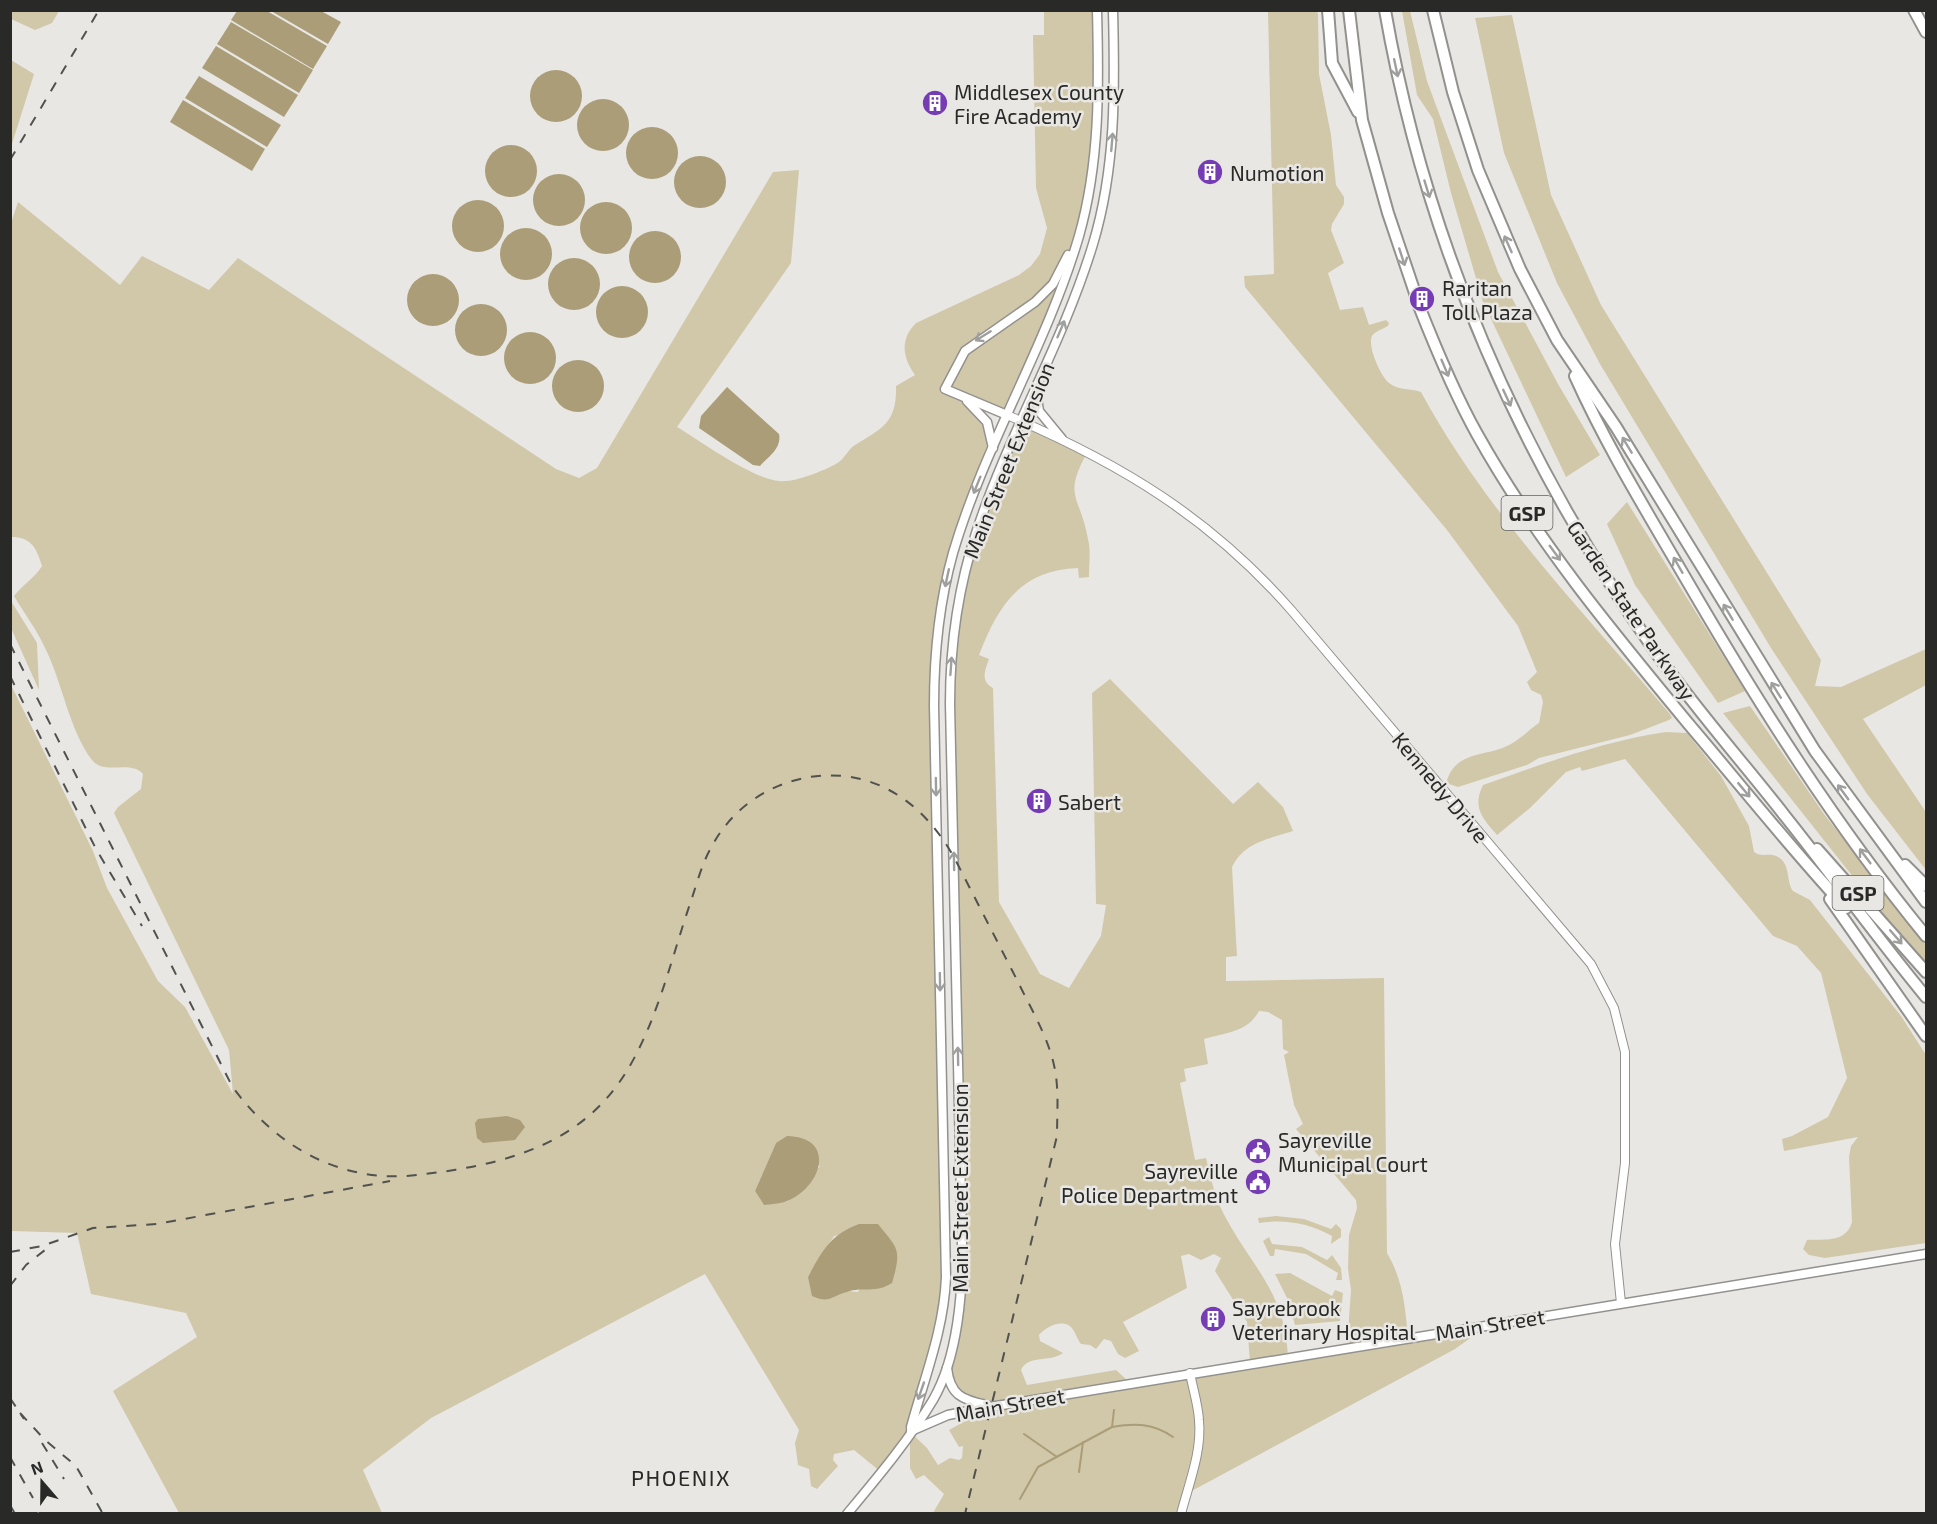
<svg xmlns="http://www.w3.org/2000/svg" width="1937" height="1524" font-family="'Exo 2',sans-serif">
<rect width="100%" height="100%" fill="#e8e7e4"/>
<g fill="#d1c8aa" fill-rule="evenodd">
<path d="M11,10H59V11L52,23L35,30L11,19Z"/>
<path d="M1044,11H1097V141L1079,236L1007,415L966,398L983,416L993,449L957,541L936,650L944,1303L910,1432L927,1448L938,1465L950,1458L959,1460L962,1458L963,1446L959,1447L949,1430L992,1406L965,1401L949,1381L960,1299L950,704L966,568L1021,421L1088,451C1062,498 1080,494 1088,539C1091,551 1089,565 1089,577L1079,578L1078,568C1020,570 998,606 979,655L989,659C985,670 980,681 993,688L999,902L1040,974L1069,988L1101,936L1106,905L1096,904L1092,693L1110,679L1233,804L1258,782L1283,807L1293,831C1269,839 1244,842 1232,867L1237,956L1226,957V981L1384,978L1387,1253C1403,1280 1405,1306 1408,1337L1490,1324L1455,1349L1186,1494L1181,1513H933L944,1494L924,1475L916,1479L910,1468V1433L881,1472L854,1450L834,1454L833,1460L838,1466L817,1489L811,1486L809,1469L798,1465L795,1443L799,1430L705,1274L431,1418L363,1470L382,1513H179L113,1391L197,1337L186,1313L91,1294L77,1233L11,1231L10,683L93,851L107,888L158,981L185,1007L233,1094L229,1050L114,813L118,807L141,789L143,774C130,759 104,776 92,760C69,730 62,681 45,648C37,630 24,613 14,596C23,584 35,578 42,566C36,547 31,537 11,537L10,226L18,202L120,285L142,256L209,290L238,258L556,469L579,478L597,468L773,172L799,170L791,263L677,427C700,441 753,479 779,481C794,483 823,471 836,464C845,459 847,450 855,445C883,428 897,422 896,386L915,375C902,357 900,339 916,323L1019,275L1031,266L1040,254L1047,228L1036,188L1033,35H1044ZM1259,1011L1268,1012L1282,1020L1283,1049L1289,1052L1284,1055L1294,1105L1303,1124L1296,1129L1356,1200L1357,1208L1349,1235L1348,1269L1351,1290L1347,1347L1288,1357C1285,1293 1255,1271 1227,1220C1216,1201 1211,1180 1206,1158L1195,1160L1180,1083L1186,1081L1184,1069L1208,1064L1204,1039C1225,1033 1248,1032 1259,1011ZM776,1143L820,1166L788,1201L764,1205L755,1191ZM881,1228L884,1234L858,1292L847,1291L808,1277L834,1236ZM1189,1254L1201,1260L1214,1254L1221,1258L1215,1271L1247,1322L1250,1363L1130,1383L1116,1370L1027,1385L1021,1370C1029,1354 1049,1363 1063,1353L1040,1341L1039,1335C1044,1328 1062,1318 1071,1327C1075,1331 1077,1339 1081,1344L1090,1345L1096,1349L1104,1339L1111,1341L1118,1354L1125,1358L1139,1351L1123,1322L1187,1288L1181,1256Z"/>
<path d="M1268,11H1317L1318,14L1319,74L1331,135L1336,185L1344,197V204L1332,224L1331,230L1344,263L1328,273L1340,310L1363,307L1369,325L1386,320L1389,323L1388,326C1383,329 1375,331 1372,336C1367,346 1381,377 1389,383C1399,391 1410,388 1421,392C1486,512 1582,610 1670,714L1672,718L1669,720L1630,735L1539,758L1527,765L1458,787L1449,784L1447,780C1458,747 1493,759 1517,740C1525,735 1531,728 1539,723L1543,702L1541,695L1531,690L1527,682L1537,672L1518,626L1447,530L1245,287L1244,276L1274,274Z"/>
<path d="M1402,11H1410L1427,81L1498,272L1558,384L1600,455L1566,477L1483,302L1451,193L1433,119L1417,95Z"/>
<path d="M1512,15L1551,195L1601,305L1821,660L1815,686L1841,687L1926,649V685L1863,719L1926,812V870L1867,794L1771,648L1600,364L1557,283L1504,153L1475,18Z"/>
<path d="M11,60L34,74L11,147Z"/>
<path d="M1627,502L1745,691L1718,703L1635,585L1607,524Z"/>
<path d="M11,601L37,643L39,690L11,628Z"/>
<path d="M1750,706L1824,814L1926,945V963L1869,897L1723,713Z"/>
<path d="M1666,732L1687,733L1721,776L1749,826L1754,852C1762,858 1770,852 1778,857C1791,864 1786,882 1793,891L1810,900L1901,1016L1926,1055V1243L1825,1258L1809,1255L1803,1249L1807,1240C1825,1239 1846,1243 1852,1222L1849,1157L1851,1146L1858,1137L1784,1151L1782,1139L1792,1136L1828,1117L1847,1078L1821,973L1797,946L1773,936L1625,759L1582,771L1580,767L1566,772L1530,808L1497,835C1482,818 1472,807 1483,785C1542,764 1604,741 1666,732Z"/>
<path d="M1276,1216L1304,1219L1331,1229L1336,1224L1341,1229V1237L1331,1244L1332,1236C1308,1223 1285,1219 1259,1223L1258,1218Z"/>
<path d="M1269,1237L1272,1244L1302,1247L1327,1260L1332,1255L1341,1268L1342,1280H1336L1338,1273L1306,1254L1275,1249L1274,1256H1270L1263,1241Z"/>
<path d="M1290,1273L1332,1296L1335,1290L1343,1293L1340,1321L1295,1325L1287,1298L1275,1274Z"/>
</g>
<g fill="#aa9d77">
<path d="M237,11H267L327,46L313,69L231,20Z"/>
<path d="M271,11H321L341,22L328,44Z"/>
<path d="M231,22L313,70L299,93L217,44Z"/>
<path d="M216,46L298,95L284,117L202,68Z"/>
<circle cx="556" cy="96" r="26"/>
<path d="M199,76L281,125L267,147L185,98Z"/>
<circle cx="603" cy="125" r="26"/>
<path d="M183,100L265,149L252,171L170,122Z"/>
<circle cx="652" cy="153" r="26"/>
<circle cx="511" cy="171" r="26"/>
<circle cx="700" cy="182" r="26"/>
<circle cx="559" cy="200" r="26"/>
<circle cx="478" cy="226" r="26"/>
<circle cx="606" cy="228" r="26"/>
<circle cx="526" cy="254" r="26"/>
<circle cx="655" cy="257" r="26"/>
<circle cx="574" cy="284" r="26"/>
<circle cx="433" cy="300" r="26"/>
<circle cx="622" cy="312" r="26"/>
<circle cx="481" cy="330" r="26"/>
<circle cx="530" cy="358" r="26"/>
<circle cx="578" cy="386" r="26"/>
<path d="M727,387L779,434C782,448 769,456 760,466L753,465L699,428L701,416Z"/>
<path d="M507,1116L520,1120L525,1127L515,1140L483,1143L477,1138L475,1123L478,1119Z"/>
<path d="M787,1136C837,1137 822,1187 787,1201C780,1204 771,1204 764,1205L755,1191L776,1143Z"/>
<path d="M859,1224H878C898,1249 902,1249 892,1283C875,1294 863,1286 847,1292C831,1296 830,1304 812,1296L808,1277C822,1251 830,1235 859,1224Z"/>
</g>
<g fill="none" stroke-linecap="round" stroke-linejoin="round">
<g stroke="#aa9d77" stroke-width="2">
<path d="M1112,1427C1135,1423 1153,1423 1173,1437"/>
<path d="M1024,1434L1057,1457"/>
<path d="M1079,1472L1083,1442"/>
<path d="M1020,1499L1038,1467L1112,1427L1114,1410"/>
</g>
<g stroke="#92918e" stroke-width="10">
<g id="tertiary">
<path d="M1007,415C1120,463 1211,518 1292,611L1591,964L1614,1008L1625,1052V1163L1615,1244L1621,1303"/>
<path d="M1181,1514C1189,1483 1202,1452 1199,1420C1198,1404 1193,1389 1190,1373"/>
</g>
</g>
<g stroke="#92918e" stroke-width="11">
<g id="secondary">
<path d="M1036,391L1039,411L1062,439"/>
<path d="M967,401L987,422L993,448"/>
<path d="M1007,415L945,389L965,351L1035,302L1053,284L1068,255"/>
<path d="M947,1368C950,1395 962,1400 987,1405"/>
<path d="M911,1427C925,1376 944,1329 946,1277L934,706C934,654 939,603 953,553C985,444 1047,345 1079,236C1100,162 1099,87 1097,10"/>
<path d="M911,1431L948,1415L984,1408L1926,1254"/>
<path d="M847,1514C877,1478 909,1440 933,1400C958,1357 963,1291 962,1243L950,704C950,645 958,587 977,530C1009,433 1063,343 1093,244C1116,168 1115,89 1113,10"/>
</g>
</g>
<g stroke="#92918e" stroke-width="14">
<path id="trunk" d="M1914,10L1926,32"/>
</g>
<g stroke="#92918e" stroke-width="14">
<g id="motorway">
<path d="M1328,10L1332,63L1358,112"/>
<path d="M1349,10L1362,120L1388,213L1416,296"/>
<path d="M1385,10C1426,244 1521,460 1657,654C1697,711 1743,762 1785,816C1833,876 1877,938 1926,997"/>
<path d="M1433,10L1453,92L1478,170L1520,269L1557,340L1616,427L1815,751L1926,902"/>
<path d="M1419,306C1436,349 1454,393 1477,434C1536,540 1615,635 1692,728C1743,788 1792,850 1846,908"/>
<path d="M1575,376C1607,447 1647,512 1686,579C1758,703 1835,825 1926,936"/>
<path d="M1817,849L1926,972"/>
<path d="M1905,865L1926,886"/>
<path d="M1830,899L1926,1036"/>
</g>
</g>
<use href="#tertiary" stroke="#fff" stroke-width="8"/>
<use href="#secondary" stroke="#fff" stroke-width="8"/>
<use href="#trunk" stroke="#fff" stroke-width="10"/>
<use href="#motorway" stroke="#fff" stroke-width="10"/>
<g stroke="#51514e" stroke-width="2" stroke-dasharray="10 10" stroke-linecap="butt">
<path d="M10,160L99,10"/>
<path d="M10,644L232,1086C275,1146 341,1184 417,1175C486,1167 558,1153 606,1099C652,1048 669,964 691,901C697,883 702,863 712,846C737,799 789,771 843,776C895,781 934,818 957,863C977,902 997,941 1017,980C1031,1009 1049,1038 1055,1070C1059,1092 1057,1114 1057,1136L965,1514"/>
<path d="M10,676L96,849L142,926"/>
<path d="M10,1252L42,1246L93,1228L157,1224L390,1181"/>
<path d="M10,1286L26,1265L50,1246"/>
<path d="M10,1398L24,1419"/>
<path d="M20,1413L45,1440L76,1466L103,1514"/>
<path d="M42,1443L64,1479"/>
<path d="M10,1457L33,1498"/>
<path d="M10,1505L15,1514"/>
</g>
</g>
<defs><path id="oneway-shaft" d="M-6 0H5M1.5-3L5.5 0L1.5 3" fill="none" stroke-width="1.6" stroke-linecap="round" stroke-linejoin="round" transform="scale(1.5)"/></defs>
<g stroke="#9f9f9e">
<use href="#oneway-shaft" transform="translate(1396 68) rotate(78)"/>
<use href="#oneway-shaft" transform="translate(1112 142) rotate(-85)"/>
<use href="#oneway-shaft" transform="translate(1427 189) rotate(73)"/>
<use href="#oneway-shaft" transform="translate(1508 244) rotate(-114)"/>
<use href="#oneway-shaft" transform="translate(1402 257) rotate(72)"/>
<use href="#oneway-shaft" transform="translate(1061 329) rotate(-67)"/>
<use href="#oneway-shaft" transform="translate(983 336) rotate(148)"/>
<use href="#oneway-shaft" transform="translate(1445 368) rotate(67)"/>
<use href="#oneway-shaft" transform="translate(1507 398) rotate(65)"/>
<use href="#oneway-shaft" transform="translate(1627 445) rotate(-121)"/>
<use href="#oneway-shaft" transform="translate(977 485) rotate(112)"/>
<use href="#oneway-shaft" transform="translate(1555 553) rotate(54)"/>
<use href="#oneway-shaft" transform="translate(1678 565) rotate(-120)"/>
<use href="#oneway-shaft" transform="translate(947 578) rotate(102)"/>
<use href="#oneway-shaft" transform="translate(1728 612) rotate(-121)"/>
<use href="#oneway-shaft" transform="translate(951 666) rotate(-86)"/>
<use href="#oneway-shaft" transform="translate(1776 690) rotate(-122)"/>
<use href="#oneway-shaft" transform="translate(936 787) rotate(89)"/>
<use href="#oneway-shaft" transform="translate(1744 790) rotate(50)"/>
<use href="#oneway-shaft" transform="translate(1843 792) rotate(-126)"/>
<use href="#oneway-shaft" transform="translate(1865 856) rotate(-127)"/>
<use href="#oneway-shaft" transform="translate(954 861) rotate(-91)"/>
<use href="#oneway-shaft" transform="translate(1896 937) rotate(49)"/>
<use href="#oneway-shaft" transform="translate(940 982) rotate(89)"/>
<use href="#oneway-shaft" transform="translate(958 1056) rotate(-91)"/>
<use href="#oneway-shaft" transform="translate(921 1391) rotate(109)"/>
</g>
<defs>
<g id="building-disc" transform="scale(1.35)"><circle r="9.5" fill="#753cb3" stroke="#e8e7e4"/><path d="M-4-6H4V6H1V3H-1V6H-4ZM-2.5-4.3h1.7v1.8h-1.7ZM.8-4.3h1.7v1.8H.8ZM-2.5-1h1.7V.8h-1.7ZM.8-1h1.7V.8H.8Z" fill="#fff"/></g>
<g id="civic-disc" transform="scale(1.35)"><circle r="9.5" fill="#753cb3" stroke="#e8e7e4"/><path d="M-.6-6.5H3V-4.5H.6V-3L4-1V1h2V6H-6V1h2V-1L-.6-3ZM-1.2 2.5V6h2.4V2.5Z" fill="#fff"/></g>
</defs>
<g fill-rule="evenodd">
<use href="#building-disc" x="935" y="103"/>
<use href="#building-disc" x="1210" y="172"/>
<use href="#building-disc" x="1422" y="299"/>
<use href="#building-disc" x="1039" y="801"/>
<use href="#civic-disc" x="1258" y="1151"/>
<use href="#civic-disc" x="1258" y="1182"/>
<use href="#building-disc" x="1213" y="1319"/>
</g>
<g text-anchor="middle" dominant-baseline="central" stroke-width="5" stroke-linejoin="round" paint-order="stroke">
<g fill="#e8e7e4" stroke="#626260" stroke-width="1.5">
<rect x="1501.5" y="496" width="51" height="34" rx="4.5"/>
<rect x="1832.5" y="876" width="51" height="34" rx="4.5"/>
</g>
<g font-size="20" font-weight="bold" fill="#292927">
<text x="1527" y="513">GSP</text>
<text x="1858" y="893">GSP</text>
</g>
<g font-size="21" fill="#292927" stroke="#e8e7e4" text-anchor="start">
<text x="954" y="91">Middlesex County<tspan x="954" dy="24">Fire Academy</tspan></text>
<text x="1230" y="172">Numotion</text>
<text x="1442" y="287">Raritan<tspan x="1442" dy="24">Toll Plaza</tspan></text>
<text x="1058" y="801">Sabert</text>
<text x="1278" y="1139">Sayreville<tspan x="1278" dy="24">Municipal Court</tspan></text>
<text x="1238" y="1170" text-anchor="end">Sayreville<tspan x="1238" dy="24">Police Department</tspan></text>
<text x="1232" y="1307">Sayrebrook<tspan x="1232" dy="24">Veterinary Hospital</tspan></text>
</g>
<g font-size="21" fill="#292927" stroke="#e8e7e4">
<text transform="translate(1008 460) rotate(-68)">Main Street Extension</text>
<text transform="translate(1632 610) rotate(56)">Garden State Parkway</text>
<text transform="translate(1441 787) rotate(50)">Kennedy Drive</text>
<text transform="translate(959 1188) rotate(-90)">Main Street Extension</text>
<text transform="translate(1490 1324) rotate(-9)">Main Street</text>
<text transform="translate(1010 1404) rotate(-10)">Main Street</text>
</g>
<g font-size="22" letter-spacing="1.5" fill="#292927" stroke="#e8e7e4">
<text x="681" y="1477">PHOENIX</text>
</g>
</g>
<rect width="1937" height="1524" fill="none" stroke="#292927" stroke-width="24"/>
<g transform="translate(42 1482) rotate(340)" stroke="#e8e7e4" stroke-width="4.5" paint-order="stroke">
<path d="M0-4.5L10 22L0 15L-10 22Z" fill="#292927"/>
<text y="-9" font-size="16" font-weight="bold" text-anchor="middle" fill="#292927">N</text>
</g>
</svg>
